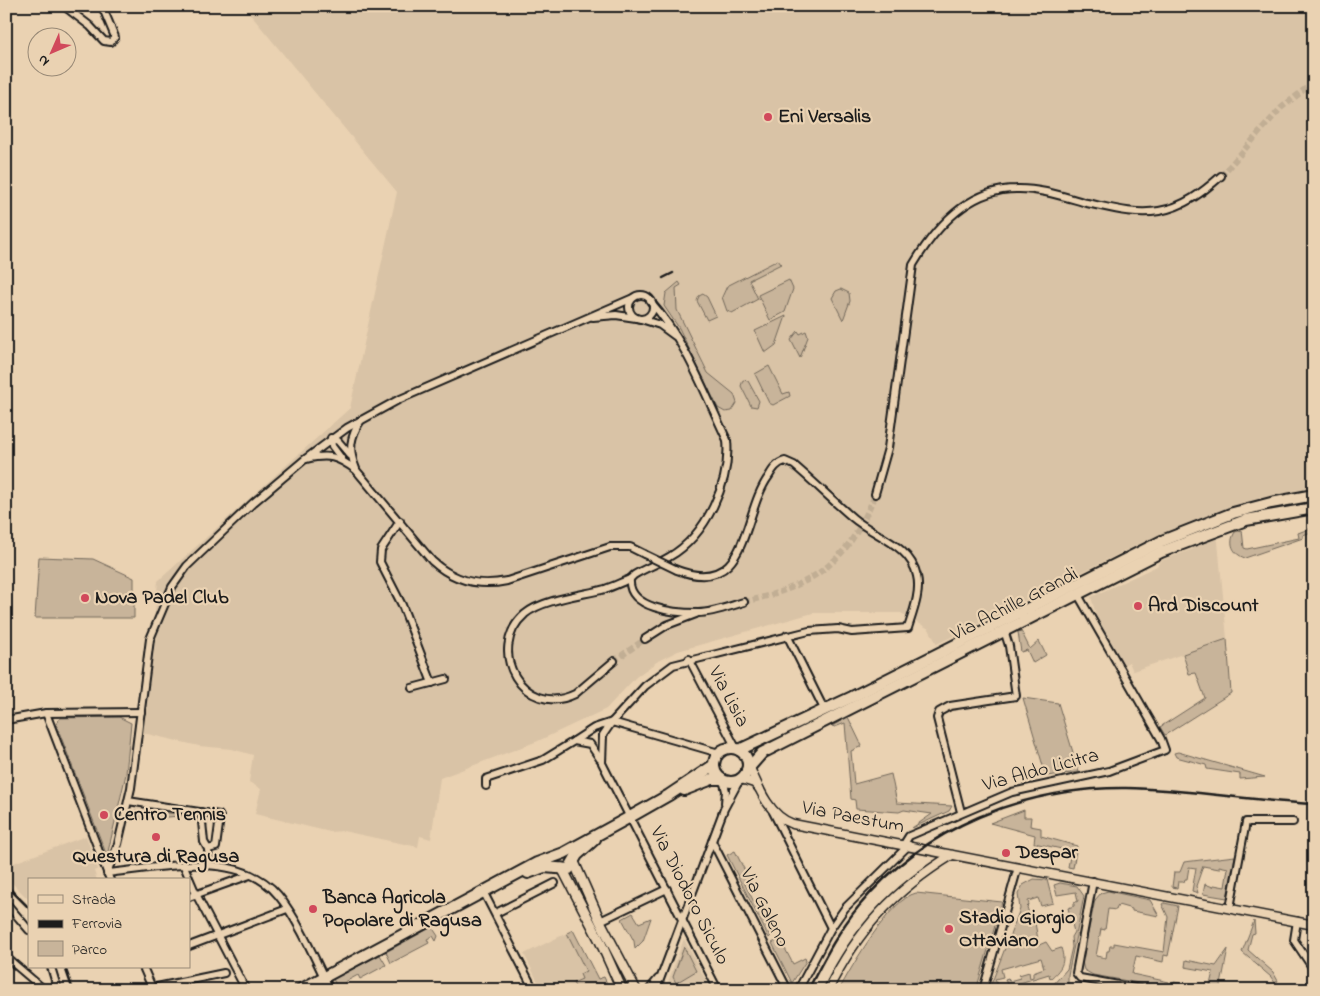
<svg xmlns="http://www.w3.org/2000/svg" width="1320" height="996" font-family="'Indie Flower',sans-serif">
<rect width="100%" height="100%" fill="#ead2b2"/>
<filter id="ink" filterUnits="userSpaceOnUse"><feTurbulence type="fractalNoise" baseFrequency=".02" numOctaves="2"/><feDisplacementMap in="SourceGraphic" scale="10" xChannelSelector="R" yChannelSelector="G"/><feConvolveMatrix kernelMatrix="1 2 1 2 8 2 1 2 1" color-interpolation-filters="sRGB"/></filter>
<g filter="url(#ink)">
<g fill="#d9c3a6">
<path d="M252,6H1314V490L1240,507L1143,542L937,644L929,629L901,613H813L678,651L658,661L636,677L606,709L538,741L440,778L431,839L420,836L418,847L343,831L330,832L255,814L261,789L249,782L253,755L232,749L199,746L143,733L158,581L350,408L397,192L250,14Z"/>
<path d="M1215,538L1218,542L1227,639L1133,671L1129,662L1124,665L1096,615L1091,597L1157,566L1160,561L1193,549L1196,544Z"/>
<path d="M86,836L98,869L94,871L97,880H29V900L6,877V866Z"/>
<path d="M573,930L598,979L577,990H542L524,954Z"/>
<path d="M684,939L711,990H665Z"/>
</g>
<g fill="#c8b49a" stroke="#72685b">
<path d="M778,260L781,264L749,280L758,299L732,313L727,311L722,297L727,286Z"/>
<path d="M789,280L793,289L785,312L770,320L758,295Z"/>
<path d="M679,282L681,285L676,288L677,310L708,373L734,394L737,403L732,411L725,412L718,408L679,328L664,306L666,293Z"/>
<path d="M841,289L849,293L850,301L843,320L832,298L836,291Z"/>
<path d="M703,294L707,297L716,316L707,320L697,301L699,296Z"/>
<path d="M786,316L776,345L765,353L755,331Z"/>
<path d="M798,331L800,334L806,331L808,337L800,358L791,340Z"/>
<path d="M769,366L783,394L789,392L790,396L773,405L769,403L755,374Z"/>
<path d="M743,380L748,381L759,401L757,407L751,406L741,386Z"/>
<path d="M1314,527V531L1303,535V538L1245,558C1233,554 1228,543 1235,532L1242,530L1244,548L1247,549L1299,538L1298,533Z"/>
<path d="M39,557L93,559L134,578V618H35Z"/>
<path d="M1021,631L1030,649L1039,641L1046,655L1033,663L1027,650L1021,652L1018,632Z"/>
<path d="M1227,639L1231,693L1165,735L1160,727L1205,698L1196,673L1189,674L1183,654Z"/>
<path d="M1023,698L1058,703L1079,772L1046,776Z"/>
<path d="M119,717L131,723L126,774L107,856L56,724L60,718Z"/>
<path d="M848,717L862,746L851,751L854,784L891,774L897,803L952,806L949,811L912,828L932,814L904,810L899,812L856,809L855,800L851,799L845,723L835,727L832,726Z"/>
<path d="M1178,752L1265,777L1240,779V774L1207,769L1206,765L1176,757L1174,753Z"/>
<path d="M135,810L190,815L136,820Z"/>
<path d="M1024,810V817H1031L1030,826L1041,828V836L1077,846L1073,868L1068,867L1071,851L1034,843L1035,835L990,823Z"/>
<path d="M735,851L749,879L744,882L771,936L769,938L727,855Z"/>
<path d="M1235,856L1227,898L1203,894L1205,884L1213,887L1214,885L1225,887L1228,868L1219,866V869L1203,866L1196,886L1198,893L1192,891L1196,868L1189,867L1187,879H1185L1184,882H1178L1177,888L1172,887L1174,872H1180L1184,862Z"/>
<path d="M1034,879L1047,880L1053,903L1041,906L1038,898L1028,901L1029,905L1027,907L1032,923H1035L1039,945L1046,942L1052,951L1061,948C1066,963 1061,969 1050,979L1049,974L1010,986L1007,985L1005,979L1008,978L1009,981L1020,978L1019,975L1029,972L1030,978L1033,977V972L1044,968L1041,958L1001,969L1003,977L995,979L999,990H989L1020,909L1018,894L1023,885Z"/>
<path d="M1060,883L1077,886L1084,896L1068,975V990H1053L1052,986L1067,969L1072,947L1071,937L1074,932L1068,908L1074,906V903L1078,901L1076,892L1057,895L1054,885Z"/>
<path d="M1108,891L1150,900L1159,916L1132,911V909L1118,905L1116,910L1108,909L1105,930L1101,929L1096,956L1106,958L1107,951H1109L1110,946H1114V943L1164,952L1168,917L1162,904L1164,903L1178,906L1168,956L1164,955L1163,962L1136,956L1132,974L1169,982L1168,988L1093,975L1084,970L1082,962L1095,900L1101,893Z"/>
<path d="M916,893L1002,902L976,990H839C852,966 890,899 916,893Z"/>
<path d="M633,913L639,923L651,918L643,941L635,949L634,941L622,919Z"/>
<path d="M1254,921L1255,933L1252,934L1248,950L1273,972L1278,981L1275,983L1271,977L1242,952Z"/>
<path d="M432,927L438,936L436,941L433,936L427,939L429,943L391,963L386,952Z"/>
<path d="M573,930L598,979L604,977L610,990H577L573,983L582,979L580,974L586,971L567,933Z"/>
<path d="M780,939L793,964L805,958L806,961L792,983L772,943Z"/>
<path d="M684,947L696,971L676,983L673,977Z"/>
<path d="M1228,949L1220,990L1172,989L1174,982L1209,989L1213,972L1185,967L1186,960L1216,966Z"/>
<path d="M380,955L386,965L360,979L358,975L345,982L347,986L338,990L333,979Z"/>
</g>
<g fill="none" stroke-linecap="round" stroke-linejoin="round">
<g stroke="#c1ae94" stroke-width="6" stroke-dasharray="6 3" stroke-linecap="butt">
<path d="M1221,176L1281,108L1314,82"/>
<path d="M744,602C814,586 849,562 875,494"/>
<path d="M614,661L645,639"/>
</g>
<g stroke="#1c1c1c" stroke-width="10">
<g id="minor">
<path d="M64,6L90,26L104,41L111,42L115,37L102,6"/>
<circle cx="641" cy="307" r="12"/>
<path d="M650,301C686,341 704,392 727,440C731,482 706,536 669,557C658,564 645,568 634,575L630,579C627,609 676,613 698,613C713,613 730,606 744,602"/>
<path d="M593,317L616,315L636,318"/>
<path d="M641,319L660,325L675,336"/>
<path d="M341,458L332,446L331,438L338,441L350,455"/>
<path d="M306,459C329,454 337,456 356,470L432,561C454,581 478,587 507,581L610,547H630L644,554"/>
<path d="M356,469C348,450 350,437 361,420"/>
<path d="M875,494L888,448L913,265C935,228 969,189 1016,189C1039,188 1065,197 1087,203C1111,208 1134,215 1159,211C1184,207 1203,192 1221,176"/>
<path d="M400,521L381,550L380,562L402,605L432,683"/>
<path d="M677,570C750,597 741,514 769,476C773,469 777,463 785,461L794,465C814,482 833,501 853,518C874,536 911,545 917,576C921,592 913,612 908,628L852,632L838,629L809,631L673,665L645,686L612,722L603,735L602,763L718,990"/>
<path d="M787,635L824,709"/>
<path d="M645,639L667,625L696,614"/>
<path d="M689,659L737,750"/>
<path d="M614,661L575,694C524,719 484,650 525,614C543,599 583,595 605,589C614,586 622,582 630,579"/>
<path d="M412,688L446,679"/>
<path d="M46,713L110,880"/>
<path d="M6,720L46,713L141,712"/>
<path d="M574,741L594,728L612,722L719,753"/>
<path d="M723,780L726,791L725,803"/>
<path d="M486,786V779L543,760L574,741L590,744L600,759"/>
<path d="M128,801L219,815L220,817L216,847L208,849"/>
<path d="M201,812L204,842L208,849L209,865"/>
<path d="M773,812L831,928"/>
<path d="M961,812L937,718L939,712L950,706L1016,696L1009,646L1004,630"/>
<path d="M712,841L788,990"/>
<path d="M904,844L909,836L1012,792L1109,771L1165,750L1161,739L1077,593"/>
<path d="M184,866L196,894L246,990"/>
<path d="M107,873L118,844L131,788L150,639L172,587L187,566L253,503L304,460L347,428L398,400L633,298"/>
<path d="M107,873C159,868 240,849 278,895C298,919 316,961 330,990"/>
<path d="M1093,881L1076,973L1080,978L1146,990"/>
<path d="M484,893L534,990"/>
<path d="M189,897L250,875"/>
<path d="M6,903L29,930"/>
<path d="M1230,908L1246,822H1293"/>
<path d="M496,913L555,883"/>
<path d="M600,921L667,889"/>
<path d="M1297,921L1294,940L1314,970"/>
<path d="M189,946L287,909"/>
<path d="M6,957L40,986V990"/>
<path d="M51,967L58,990"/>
<path d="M143,967L153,990"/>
<path d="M152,988L224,973"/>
<path d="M649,990L658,979"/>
<path d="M656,990L724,809L740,779"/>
<path d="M798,990L831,928L845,908L909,845"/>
<path d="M983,990L1018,867"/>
</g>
</g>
<g stroke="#1c1c1c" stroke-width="11">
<g id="tertiary">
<path d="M747,761C757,784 768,816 793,824L1314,925"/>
<path d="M741,779L754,783L759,788"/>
<path d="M828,990C858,929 895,890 952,855"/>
</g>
</g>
<g stroke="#1c1c1c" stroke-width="12">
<g id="secondary">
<path d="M574,862L600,921L636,990"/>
<path d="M562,868L600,941L622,990"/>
</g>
</g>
<g stroke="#1c1c1c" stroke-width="14">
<g id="primary">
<circle cx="731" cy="765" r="17"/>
<path d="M739,750L852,697L1162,541L1233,513L1271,503L1314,495"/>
<path d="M747,770L762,753L1161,552L1246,520L1314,508"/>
<path d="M684,790L712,779H721"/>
<path d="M528,873L544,867L569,869L577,855L595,839"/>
<path d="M300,990L537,863L564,853L630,817L669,795L714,765"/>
</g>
</g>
<use href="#minor" stroke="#ead2b2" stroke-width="6"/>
<use href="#tertiary" stroke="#ead2b2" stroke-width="8"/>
<use href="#secondary" stroke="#ead2b2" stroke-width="9"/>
<use href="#primary" stroke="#ead2b2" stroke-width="10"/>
<g stroke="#1c1c1c" stroke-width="2.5">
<path d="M663,278L673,273"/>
<path d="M6,885L29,908"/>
<path d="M65,967L73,990"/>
<path d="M808,990C823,961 838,931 859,906C924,827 1024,787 1126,788C1189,789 1251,801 1314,804"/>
</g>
<g stroke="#1c1c1c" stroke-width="10" stroke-linecap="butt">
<path id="minor-bridge" d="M644,554L677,570"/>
</g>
<use href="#minor-bridge" stroke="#ead2b2" stroke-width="6"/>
</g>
</g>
<g fill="#d1495b" stroke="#ead2b2" stroke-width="2">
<circle cx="768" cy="117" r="5"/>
<circle cx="85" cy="598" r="5"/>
<circle cx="1138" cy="606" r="5"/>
<circle cx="104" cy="815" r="5"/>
<circle cx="156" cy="837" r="5"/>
<circle cx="1006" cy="853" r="5"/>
<circle cx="313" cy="909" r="5"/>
<circle cx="949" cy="929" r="5"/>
</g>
<g text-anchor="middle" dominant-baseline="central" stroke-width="4.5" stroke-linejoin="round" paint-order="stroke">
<g font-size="20" font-weight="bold" fill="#1c1c1c" stroke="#ead2b2" text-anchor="start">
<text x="778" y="117">Eni Versalis</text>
<text x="95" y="598">Nova Padel Club</text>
<text x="1148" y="606">Ard Discount</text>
<text x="114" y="815">Centro Tennis</text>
<text x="1016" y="853">Despar</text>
<text x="156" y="857" text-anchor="middle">Questura di Ragusa</text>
<text x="323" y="898">Banca Agricola<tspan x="323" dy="23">Popolare di Ragusa</tspan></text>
<text x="959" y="918">Stadio Giorgio<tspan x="959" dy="23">Ottaviano</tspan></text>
</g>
<g font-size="20" fill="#1c1c1c" stroke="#ead2b2">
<text transform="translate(1015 605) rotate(-27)">Via Achille Grandi</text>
<text transform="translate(728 697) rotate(62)">Via Lisia</text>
<text transform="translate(1041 771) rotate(-15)">Via Aldo Licitra</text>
<text transform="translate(853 818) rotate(11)">Via Paestum</text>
<text transform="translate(689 896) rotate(63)">Via Diodoro Siculo</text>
<text transform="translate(764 908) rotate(63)">Via Galeno</text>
</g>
</g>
<rect width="1320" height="996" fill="none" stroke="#ead2b2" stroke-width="25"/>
<rect x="12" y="12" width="1295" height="971" fill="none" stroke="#1c1c1c" stroke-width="2" filter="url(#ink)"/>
<rect x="28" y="878" width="162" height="90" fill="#ead2b2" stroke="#988976"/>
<rect x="38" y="895" width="25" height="8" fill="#ead2b2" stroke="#988976"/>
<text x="72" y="904" font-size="15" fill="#1c1c1c">Strada</text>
<rect x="38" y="920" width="25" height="8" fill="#1c1c1c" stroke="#988976"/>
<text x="72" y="928" font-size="15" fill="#1c1c1c">Ferrovia</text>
<rect x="38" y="941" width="25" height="15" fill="#c8b49a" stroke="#988976"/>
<text x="72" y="954" font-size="15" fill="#1c1c1c">Parco</text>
<g transform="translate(52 52) rotate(225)"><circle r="24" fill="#ead2b2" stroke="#988976"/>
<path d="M0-4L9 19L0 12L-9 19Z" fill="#d1495b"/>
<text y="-8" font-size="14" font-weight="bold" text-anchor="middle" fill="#1c1c1c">N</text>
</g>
</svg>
